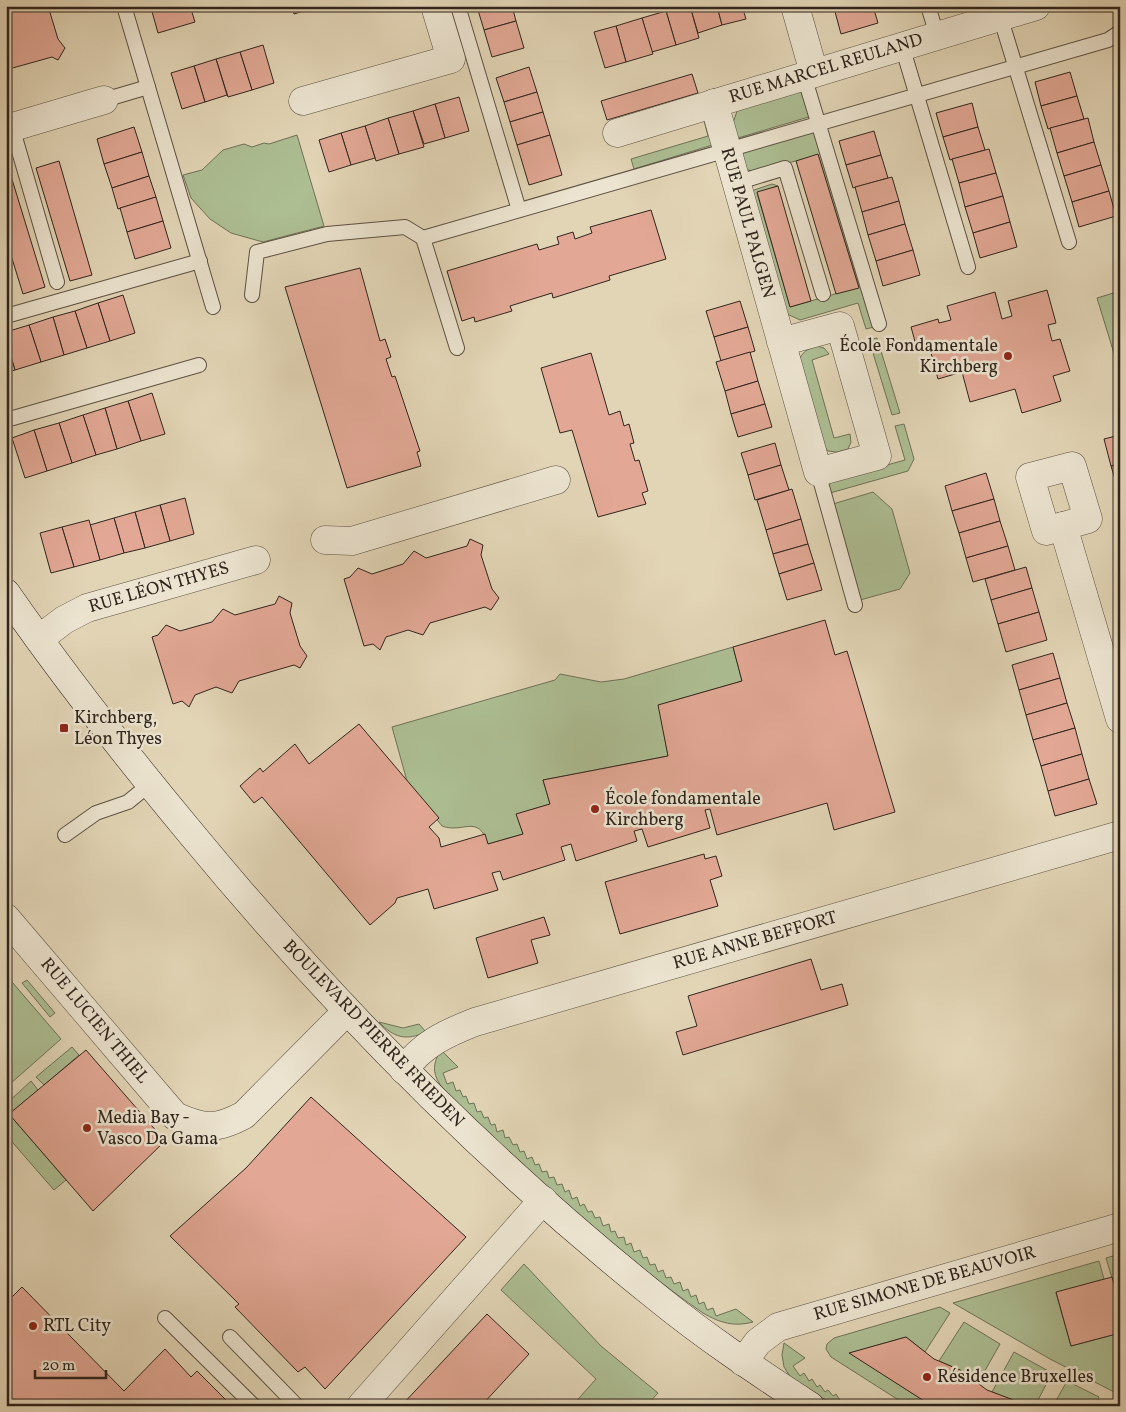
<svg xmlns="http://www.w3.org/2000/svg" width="1126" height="1412" font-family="Vollkorn,serif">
<rect width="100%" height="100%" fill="#e2d5b6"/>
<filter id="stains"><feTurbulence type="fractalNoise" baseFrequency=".004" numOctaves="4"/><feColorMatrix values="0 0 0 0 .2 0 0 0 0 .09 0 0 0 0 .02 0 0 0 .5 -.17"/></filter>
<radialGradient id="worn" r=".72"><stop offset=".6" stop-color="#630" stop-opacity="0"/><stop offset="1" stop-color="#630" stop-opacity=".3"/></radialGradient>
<g fill="#adbe93" stroke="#6e7258">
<path d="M804,88L812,116L738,138L732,126L737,111L745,106Z"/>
<path d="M703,117L719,143L634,169L631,159L708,136Z"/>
<path d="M816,131L874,327L866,329L858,303L800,320L787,314L752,194L754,190L772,184L778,186L757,193L790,307L859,287L818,155L754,172L746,169L740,153Z"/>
<path d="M297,135L324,226L263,242L231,233L210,219L191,198L183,175L202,170L223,150L244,144L252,147L264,143L269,144Z"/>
<path d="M1120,291V373L1097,298Z"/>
<path d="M877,338L900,413L892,415L869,340Z"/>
<path d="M817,346L824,348L829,354L812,360L834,438L850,434L851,442L848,449L837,452L828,451L822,444L798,362C802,352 807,349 817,346Z"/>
<path d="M904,424L914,459L908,471L830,493L826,482L905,460L895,426Z"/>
<path d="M873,492L892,509L910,573L900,589L860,600L833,504Z"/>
<path d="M733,647L742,681L659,705L668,756L543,780L550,804L517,814L523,834L488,844C478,813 463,834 442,826L407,781L392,727L555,680L560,674L601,682L624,679Z"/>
<path d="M6,975L61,1039L10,1084L6,1080Z"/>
<path d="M27,980L55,1013L50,1017L22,983Z"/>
<path d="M379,1022L403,1028L419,1024L426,1032C406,1041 394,1038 379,1022Z"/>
<path d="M72,1047L79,1055L44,1085L36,1077Z"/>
<path d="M441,1050L458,1067L443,1073L447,1084L453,1082L456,1091L460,1090L463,1097L466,1096L469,1104L474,1103L477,1112L481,1111L484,1118L488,1117L491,1125L495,1124L497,1132L503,1130L505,1138L509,1137L513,1145L517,1144L520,1152L524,1151L527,1159L532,1157L535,1165L539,1164L542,1172L547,1171L549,1178L554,1177L557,1185L562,1184L565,1192L569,1190L572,1199L577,1197L580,1206L584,1204L588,1212L592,1211L595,1218L600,1217L603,1226L609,1224L611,1232L615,1231L618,1238L624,1237L626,1245L631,1243L634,1252L640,1250L643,1258L647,1257L650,1265L655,1264L658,1272L663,1270L666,1278L671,1277L674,1284L680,1282L683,1291L688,1289L691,1297L696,1295L699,1304L704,1302L707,1310L713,1308L716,1316L736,1309L753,1322C734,1327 720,1323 703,1313C626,1260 547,1188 479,1123C468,1112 443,1093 437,1079C432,1069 435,1059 441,1050Z"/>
<path d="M31,1081L38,1090L9,1114L66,1180L54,1190L6,1135V1104Z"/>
<path d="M1120,1254V1305L1106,1258Z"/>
<path d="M1099,1261L1104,1279L1056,1293L1071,1346L1120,1333V1395L1050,1359L953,1303Z"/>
<path d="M524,1264L601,1346L658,1393L646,1406H572L596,1379L501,1290Z"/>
<path d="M940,1307L950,1313L925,1352L906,1337L850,1353L932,1406H908L831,1357L826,1349L827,1344L834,1338Z"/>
<path d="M964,1322L1000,1344L978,1383L960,1370L939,1361Z"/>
<path d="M784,1343L805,1358L793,1366L800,1376L804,1373L809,1381L812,1379L817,1387L820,1385L825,1392L828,1390L833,1396L836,1394L841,1402L844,1400L848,1406H835L791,1378L784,1367L782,1355Z"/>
<path d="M1014,1352L1052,1373L1035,1406C1019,1406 1007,1398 992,1392Z"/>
<path d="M1067,1381L1099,1397L1095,1406H1053Z"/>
</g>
<g fill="#e2a895" stroke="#30251d">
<path d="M6,6H48L58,39L65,48L58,60L52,57L9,69L6,73Z"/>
<path d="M156,6H190L195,22L158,33L151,8Z"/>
<path d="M292,6H316V7L294,14Z"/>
<path d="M477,6H493L478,10Z"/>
<path d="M493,6H512L516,21L484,30L478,10Z"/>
<path d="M684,6H690L699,38L676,45L666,11Z"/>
<path d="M690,6H717L722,25L698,33Z"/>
<path d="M717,6H742L746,19L722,25Z"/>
<path d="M841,6H873L878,23L841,34L834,8Z"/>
<path d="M666,11L676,45L652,52L642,18Z"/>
<path d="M642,18L653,54L626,62L616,26Z"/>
<path d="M516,21L524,48L492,57L484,30Z"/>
<path d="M616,26L626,62L605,68L594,32Z"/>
<path d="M263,45L274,83L252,90L240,52Z"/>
<path d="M240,52L252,90L228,97L216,59Z"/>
<path d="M216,59L227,95L205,102L194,66Z"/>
<path d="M194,66L205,102L182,109L171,73Z"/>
<path d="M529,67L537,92L504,102L496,78Z"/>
<path d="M1070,72L1077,96L1041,106L1035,82Z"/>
<path d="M692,74L698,93L607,120L601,101Z"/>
<path d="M537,92L543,112L510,122L504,102Z"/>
<path d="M1077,96L1084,119L1048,129L1041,106Z"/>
<path d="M459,97L469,131L445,138L435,104Z"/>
<path d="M972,103L978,127L943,137L936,113Z"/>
<path d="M435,104L445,138L424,144L413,111Z"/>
<path d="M413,111L424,147L399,154L388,118Z"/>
<path d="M543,112L550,135L517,145L510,122Z"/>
<path d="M388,118L399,154L376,161L365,126Z"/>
<path d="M1088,118L1094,142L1057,153L1050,128Z"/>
<path d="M365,126L375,158L351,165L341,133Z"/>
<path d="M134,127L142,152L104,164L97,139Z"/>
<path d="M978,127L985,150L950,160L943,137Z"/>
<path d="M874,131L881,155L846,165L839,141Z"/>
<path d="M341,133L351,165L329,172L319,140Z"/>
<path d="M550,135L562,175L529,185L517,145Z"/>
<path d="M1094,142L1101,165L1064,176L1057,153Z"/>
<path d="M989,149L996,173L959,183L952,159Z"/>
<path d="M142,152L149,176L112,188L104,164Z"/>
<path d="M818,154L859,288L836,294L796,161Z"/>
<path d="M881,155L888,178L853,188L846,165Z"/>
<path d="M59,161L92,275L70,281L36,168Z"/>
<path d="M1101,165L1109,191L1072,202L1064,176Z"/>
<path d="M996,173L1003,196L965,207L959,183Z"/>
<path d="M11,176L45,287L23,294L6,239V177Z"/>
<path d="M149,176L156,197L118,209L112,188Z"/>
<path d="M892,177L899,201L862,212L855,187Z"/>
<path d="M778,186L811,301L790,307L757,192Z"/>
<path d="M1109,191L1116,216L1079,227L1072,202Z"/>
<path d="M1003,196L1010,222L973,233L965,207Z"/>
<path d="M156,197L163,221L127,232L120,208Z"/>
<path d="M899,201L905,224L868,235L862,212Z"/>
<path d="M651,210L666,259L609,276L610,280L553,298L552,293L510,306L512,311L475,322L474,317L462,321L447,271L537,244L539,250L559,244L557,237L573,232L575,239L592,233L590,227Z"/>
<path d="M163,221L171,248L135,259L127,232Z"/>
<path d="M1010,222L1017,247L980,258L973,233Z"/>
<path d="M905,224L913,250L876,261L868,235Z"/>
<path d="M913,250L920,275L883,286L876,261Z"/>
<path d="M360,268L380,341L385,339L391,357L386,359L392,377L395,376L420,451L417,452L421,466L347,488L285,287Z"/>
<path d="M1047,290L1056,323L1048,325L1052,341L1060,339L1070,371L1053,376L1061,401L1022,413L1015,389L970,402L962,372L938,379L928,342L916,345L911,327L938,319L939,323L951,320L947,306L995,292L1002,319L1012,316L1008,301Z"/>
<path d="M123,295L135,333L110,341L98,303Z"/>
<path d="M740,301L748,327L714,337L706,311Z"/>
<path d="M98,303L110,341L87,348L75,311Z"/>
<path d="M75,311L87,348L64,355L53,317Z"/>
<path d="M53,317L64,355L41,362L29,325Z"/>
<path d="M29,325L41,362L15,370L6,341V332Z"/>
<path d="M748,327L755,351L721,361L714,337Z"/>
<path d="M6,341L15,370L6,373Z"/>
<path d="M750,352L758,381L725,391L716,362Z"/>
<path d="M591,353L609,415L620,411L624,426L629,424L634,443L630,444L635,461L639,460L648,491L642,493L646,504L598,517L572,430L560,433L541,368Z"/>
<path d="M758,381L765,404L731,414L725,391Z"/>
<path d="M152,393L165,434L141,441L128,401Z"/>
<path d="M128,401L141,441L117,449L105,408Z"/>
<path d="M765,404L772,427L738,437L731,414Z"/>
<path d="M105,408L117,449L96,455L83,415Z"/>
<path d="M83,415L96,455L72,463L59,423Z"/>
<path d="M59,423L72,463L47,471L34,430Z"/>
<path d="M34,430L47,471L25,478L12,438Z"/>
<path d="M1120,435V464L1111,466L1104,439Z"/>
<path d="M775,443L781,465L748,475L741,453Z"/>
<path d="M1120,464V489H1118L1111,466Z"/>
<path d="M781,465L789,490L755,500L748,475Z"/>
<path d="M986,473L994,499L952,511L945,486Z"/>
<path d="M792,489L801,519L766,530L757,500Z"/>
<path d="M185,498L194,534L170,541L160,505Z"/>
<path d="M994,499L1000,521L959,533L952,511Z"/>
<path d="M160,505L170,541L145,548L135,512Z"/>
<path d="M135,512L145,548L124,553L114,518Z"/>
<path d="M114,518L124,553L100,560L90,525Z"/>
<path d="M801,519L808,544L773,554L766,530Z"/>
<path d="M89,520L100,560L74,567L62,527Z"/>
<path d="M1000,521L1008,546L966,558L959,533Z"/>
<path d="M62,527L74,567L51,573L40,533Z"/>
<path d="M470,539L483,545L481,555L492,589L499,598L491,610L485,607L430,623L423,635L408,630L386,637L380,650L373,644L364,646L344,579L350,577L358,568L372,574L403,564L414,551L426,558L467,546Z"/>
<path d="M808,544L814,563L779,574L773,554Z"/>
<path d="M1008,546L1015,570L973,582L966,558Z"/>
<path d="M814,563L822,590L787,600L779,574Z"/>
<path d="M1026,567L1032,588L991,600L985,579Z"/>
<path d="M1032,588L1039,612L998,624L991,600Z"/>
<path d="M279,596L292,603L290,613L300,646L307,656L300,668L294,665L239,681L232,693L216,687L195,695L189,707L182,701L173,704L152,637L158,635L166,625L180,631L212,622L223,609L235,615L275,604Z"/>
<path d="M1039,612L1047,640L1006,652L998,624Z"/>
<path d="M825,620L835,655L847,651L895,812L834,830L827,803L717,835L710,809L705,810L710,828L648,847L642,829L634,831L637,841L576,861L571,844L561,847L565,860L503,880L500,871L492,873L498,890L434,909L428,889L397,898L395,903L370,925L262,797L254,803L240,786L260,768L263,772L295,744L309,764L359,724L439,818L429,827L439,838L441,847L485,834L488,844L523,834L516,814L550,804L543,780L668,756L658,705L742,681L733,647Z"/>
<path d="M1053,653L1060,678L1019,690L1012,665Z"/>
<path d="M1060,678L1067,703L1026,715L1019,690Z"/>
<path d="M1067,703L1075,728L1033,740L1026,715Z"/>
<path d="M1075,728L1082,754L1041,766L1033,740Z"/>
<path d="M1082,754L1089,779L1048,791L1041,766Z"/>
<path d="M1089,779L1097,804L1055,816L1048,791Z"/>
<path d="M704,854L705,859L716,856L722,876L710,880L718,906L620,934L605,882Z"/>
<path d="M544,917L550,935L531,940L538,963L488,978L476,938Z"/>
<path d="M811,959L821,990L842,984L848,1005L683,1055L676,1032L697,1026L688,996Z"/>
<path d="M86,1050L165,1141L93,1211L9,1114Z"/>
<path d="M311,1097L466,1237L325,1389L305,1367L298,1372L235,1307L239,1304L170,1236L246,1168Z"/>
<path d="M1112,1277L1120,1305V1333L1071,1346L1056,1292Z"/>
<path d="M22,1287L124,1391L165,1349L191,1377L197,1371L232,1406H6V1303Z"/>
<path d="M487,1314L529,1354L481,1406H401Z"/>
<path d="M906,1337L934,1359L960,1370L987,1390L1011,1399L1021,1406H932L849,1353Z"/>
</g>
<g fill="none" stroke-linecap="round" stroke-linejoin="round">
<g stroke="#5c5143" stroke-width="16">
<g id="service">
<path d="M124,6L213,307"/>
<path d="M458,6L519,210"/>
<path d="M928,6L937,35"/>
<path d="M1000,16L1069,242"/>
<path d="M902,46L968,267"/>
<path d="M804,76L879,324"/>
<path d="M104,100L148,87"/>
<path d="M12,127L57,282"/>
<path d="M736,183L785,168L823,294"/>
<path d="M423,238L457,348"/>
<path d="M252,295L257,252L327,234L405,227L423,238L1108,40L1120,32"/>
<path d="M6,316L200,261"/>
<path d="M6,420L199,365"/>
<path d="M818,472L855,605"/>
<path d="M65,835L96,813L128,802L150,784"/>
<path d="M165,1318L254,1406"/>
<path d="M230,1337L297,1406"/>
</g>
</g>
<g stroke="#5c5143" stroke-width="29">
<g id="minor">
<path d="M795,6L814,73"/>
<path d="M303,101L451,59L435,6"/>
<path d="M714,103C748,226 783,349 818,472L877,456L840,326L781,342"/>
<path d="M6,129L104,100"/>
<path d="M617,133L1036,6"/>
<path d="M1072,466L1088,519L1046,531L1030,477Z"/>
<path d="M1063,526L1120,719"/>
<path d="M325,540L352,541L556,480"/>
<path d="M39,639L64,620L87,608L256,560"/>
<path d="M6,918L175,1116C204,1129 216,1130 244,1115L347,1011"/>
<path d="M404,1070C422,1044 447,1033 475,1022L1120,835"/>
<path d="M743,1362L758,1342L778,1327L1120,1227"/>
<path d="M361,1406L543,1200"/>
</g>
</g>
<g stroke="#30251d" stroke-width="29">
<path id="secondary" d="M6,593C63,675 125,754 189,831C330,1002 486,1161 659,1299C707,1338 758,1372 810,1406"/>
</g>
<use href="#service" stroke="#ece4d0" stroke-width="14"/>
<use href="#minor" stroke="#ece4d0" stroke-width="28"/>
<use href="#secondary" stroke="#ece4d0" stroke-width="28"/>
</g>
<g fill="#8f2418" stroke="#ece4d0" stroke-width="2">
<circle cx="1008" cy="356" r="5"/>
<rect x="59" y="723" width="10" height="10" rx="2.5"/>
<circle cx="595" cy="809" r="5"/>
<circle cx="87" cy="1128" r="5"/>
<circle cx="33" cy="1326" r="5"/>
<circle cx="927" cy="1377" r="5"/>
</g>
<g text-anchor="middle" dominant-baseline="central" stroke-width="5" stroke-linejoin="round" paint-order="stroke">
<g font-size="18" fill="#30251d" stroke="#ece4d0">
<text transform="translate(826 69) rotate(-17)">RUE MARCEL REULAND</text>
<text transform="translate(747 223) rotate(74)">RUE PAUL PALGEN</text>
<text transform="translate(159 588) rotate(-16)">RUE LÉON THYES</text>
<text transform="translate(755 941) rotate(-16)">RUE ANNE BEFFORT</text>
<text transform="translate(94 1021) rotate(50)">RUE LUCIEN THIEL</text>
<text transform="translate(373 1034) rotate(46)">BOULEVARD PIERRE FRIEDEN</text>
<text transform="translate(925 1284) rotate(-16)">RUE SIMONE DE BEAUVOIR</text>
</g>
<g font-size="18" fill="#30251d" stroke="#ece4d0" text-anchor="start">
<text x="998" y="346" text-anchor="end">École Fondamentale<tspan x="998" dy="21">Kirchberg</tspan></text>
<text x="74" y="718">Kirchberg,<tspan x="74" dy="21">Léon Thyes</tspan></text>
<text x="605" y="799">École fondamentale<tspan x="605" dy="21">Kirchberg</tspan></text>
<text x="97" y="1118">Media Bay -<tspan x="97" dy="21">Vasco Da Gama</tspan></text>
<text x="43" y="1326">RTL City</text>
<text x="937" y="1377">Résidence Bruxelles</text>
</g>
</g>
<rect width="1126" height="1412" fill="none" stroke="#e2d5b6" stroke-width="25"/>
<rect x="8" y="8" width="1111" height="1397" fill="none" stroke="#30251d" stroke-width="2.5"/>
<rect x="12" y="12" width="1101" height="1387" fill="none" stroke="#30251d"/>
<path d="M35 1370v8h71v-8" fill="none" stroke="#30251d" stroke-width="2.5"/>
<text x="42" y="1370" font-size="15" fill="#30251d" stroke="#ece4d0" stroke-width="4" paint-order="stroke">20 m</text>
<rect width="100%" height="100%" filter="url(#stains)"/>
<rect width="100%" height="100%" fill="url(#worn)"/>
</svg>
